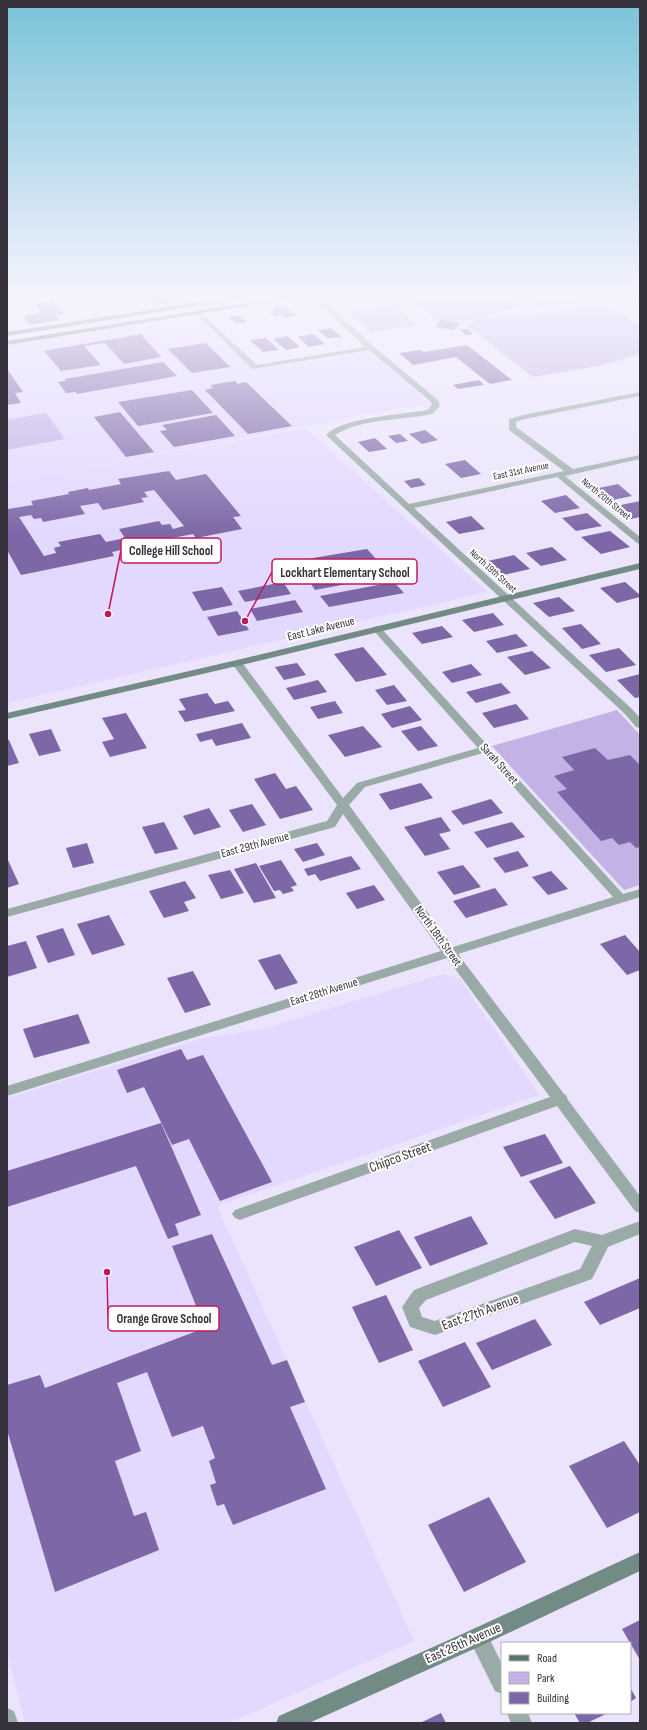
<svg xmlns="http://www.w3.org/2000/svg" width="647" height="1730" font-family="'Sofia Sans Condensed',sans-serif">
<rect width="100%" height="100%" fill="#ebe4fc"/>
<g fill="#e3d8fe">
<path d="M192,316L256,370L368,351L429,403L7,482V346Z"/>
<path d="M306,428L487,592L7,703V482Z"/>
<path d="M443,974L460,979L539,1095L217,1206L414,1641L229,1723H25L7,1653V1098L200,1039L266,1028Z"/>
</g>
<g fill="#c2b2e5">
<path d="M406,292H500L514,299L523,306C503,311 461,326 441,321C427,316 414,304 406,292Z"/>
<path d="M514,292H601L610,299L543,308L532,305Z"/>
<path d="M393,305L416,325L371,332L348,312Z"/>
<path d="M605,305L640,325V352L637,355L599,366L533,377L468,326L476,319Z"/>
<path d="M46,413L65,439L7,450V420Z"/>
<path d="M617,710L640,735V885L624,890L492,746Z"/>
</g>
<g fill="#7d67a7" fill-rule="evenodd">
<path d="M163,295L170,302L158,304L150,297Z"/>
<path d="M53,301L64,314L55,315L59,320L30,325L23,316L41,313L34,304Z"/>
<path d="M283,306L297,315L284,318L281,315L275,317L268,312L274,311L271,308Z"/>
<path d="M237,315L244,320L247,322L237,324L228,317Z"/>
<path d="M440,320L452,322L460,323L454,330L435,327Z"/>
<path d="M331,328L342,337L327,338L318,330Z"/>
<path d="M460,329H467L473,334L465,335Z"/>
<path d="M141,334L161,357L124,364L105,343L84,346L101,365L61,371L44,351Z"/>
<path d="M313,334L325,344L309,347L298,337Z"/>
<path d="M287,336L300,347L286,350L273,339Z"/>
<path d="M266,338L279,350L263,352L250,340Z"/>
<path d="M206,343L230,367L192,373L168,349Z"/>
<path d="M467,345L512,380L490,384L456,357L413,365L399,353L420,350L424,352Z"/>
<path d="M163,362L177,376L77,394L76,392L66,393L58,382L66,381L65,379Z"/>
<path d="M7,369L23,392L15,393L21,403L7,405Z"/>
<path d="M479,380L484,385L458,389L453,385Z"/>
<path d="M235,381L238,384L246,382L292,426L248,434L205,390L213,388L210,385Z"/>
<path d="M192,390L213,413L138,426L118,402Z"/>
<path d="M120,412L154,452L126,457L94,417Z"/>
<path d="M216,415L235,436L174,447L160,431L167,430L162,425Z"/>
<path d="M425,430L438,440L422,444L409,434Z"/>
<path d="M400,434L408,441L396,443L388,436Z"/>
<path d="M375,438L387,449L369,452L358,442Z"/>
<path d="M465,460L481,474L461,478L445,464Z"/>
<path d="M169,471L176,480L206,474L241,516L233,517L242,529L196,538L193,534L172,538L176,543L134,551L131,548L112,552L114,556L21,575L7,550V508L8,509L33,505L31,501L69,494L68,492L88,488L89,490L121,484L118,479ZM154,490L184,526L173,529L170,524L162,525L159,521L119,529L125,538L106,542L100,534L58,542L61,546L54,548L56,553L44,556L19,517L31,515L34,519L41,518L43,522L85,514L80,506L98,503L103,510L144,502L141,498L148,497L144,492Z"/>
<path d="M419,478L426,485L411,488L404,481Z"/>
<path d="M618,484L632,496L608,501L594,489Z"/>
<path d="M566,495L580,508L555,513L541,501Z"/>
<path d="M640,501V517L631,519L616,506Z"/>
<path d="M587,513L602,526L576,531L562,518Z"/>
<path d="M471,516L485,529L459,534L446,522Z"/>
<path d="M610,531L630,547L601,554L581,537Z"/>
<path d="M552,547L567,560L541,566L526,553Z"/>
<path d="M367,549L376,559L303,572L295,561Z"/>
<path d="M514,555L530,569L503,575L488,561Z"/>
<path d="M380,565L389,576L315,590L307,578Z"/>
<path d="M283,582L291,594L245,602L238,591Z"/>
<path d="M394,582L404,593L329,607L320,596Z"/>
<path d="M625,582L640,595V597L617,603L600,588Z"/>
<path d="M222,587L233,605L203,611L192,592Z"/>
<path d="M559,597L575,611L549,617L533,603Z"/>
<path d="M295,600L303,612L257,621L250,609Z"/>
<path d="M237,611L249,630L218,636L207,617Z"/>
<path d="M493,613L504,625L474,632L462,620Z"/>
<path d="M581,624L601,644L582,649L562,628Z"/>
<path d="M442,626L453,637L422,644L412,633Z"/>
<path d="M516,634L528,646L497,653L486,641Z"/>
<path d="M363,647L387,675L356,682L334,654Z"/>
<path d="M619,648L636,665L606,672L589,655Z"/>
<path d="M532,651L551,668L525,675L507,657Z"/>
<path d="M297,663L306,675L284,680L275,667Z"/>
<path d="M471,664L482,675L452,683L442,672Z"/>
<path d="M640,674V697L635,698L617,680Z"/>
<path d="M318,680L327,692L294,700L286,688Z"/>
<path d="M501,683L511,693L476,703L466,692Z"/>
<path d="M394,685L407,701L387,705L375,690Z"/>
<path d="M207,693L215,704L228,701L235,711L185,722L178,711L186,710L179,699Z"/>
<path d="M335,701L343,713L318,719L310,707Z"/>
<path d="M516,704L529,719L494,728L482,713Z"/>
<path d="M410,706L422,720L392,728L381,714Z"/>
<path d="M126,713L147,748L110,757L102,742L114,739L102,718Z"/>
<path d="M242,723L251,738L216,746L212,739L200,742L196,734Z"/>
<path d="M363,726L382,747L345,757L328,735Z"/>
<path d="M421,726L438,746L418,751L401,731Z"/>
<path d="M51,729L61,751L39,756L29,734Z"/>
<path d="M7,740H9L19,763L7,766Z"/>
<path d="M595,748L608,760L630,755L640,765V847L636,848L630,842L619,845L612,838L601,841L557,792L567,789L554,776L574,770L562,757Z"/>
<path d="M275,773L286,789L296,786L313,810L280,819L254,779Z"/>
<path d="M421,783L433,798L390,810L379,794Z"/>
<path d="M491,799L503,813L463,825L451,811Z"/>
<path d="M252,804L266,825L243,832L229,810Z"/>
<path d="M209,808L221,827L194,835L183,816Z"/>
<path d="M441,817L451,831L439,834L450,849L425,856L404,827Z"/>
<path d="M164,822L178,849L155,854L142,827Z"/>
<path d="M512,822L525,837L487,848L474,832Z"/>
<path d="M87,843L94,863L73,868L66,848Z"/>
<path d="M317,843L325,855L303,862L294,849Z"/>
<path d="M518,851L529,866L505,873L493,858Z"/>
<path d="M351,856L361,869L320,881L315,874L308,876L304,869Z"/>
<path d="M7,858L19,884L7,888Z"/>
<path d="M281,860L297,885L291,887L294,891L283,894L280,890L274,891L259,866Z"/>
<path d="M256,863L276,898L254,903L234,869Z"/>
<path d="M463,865L481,887L454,895L437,872Z"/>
<path d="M230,870L244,893L221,899L208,875Z"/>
<path d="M551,871L568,889L548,895L532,877Z"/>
<path d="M185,881L196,898L184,902L189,911L164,918L149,891Z"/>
<path d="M374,885L385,900L357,909L346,893Z"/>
<path d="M495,888L508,905L466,918L453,901Z"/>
<path d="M109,915L125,945L92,955L77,924Z"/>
<path d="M63,928L75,955L48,963L36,936Z"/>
<path d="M625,935L640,952V970L627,975L600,944Z"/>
<path d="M26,941L37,968L7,977V946Z"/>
<path d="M280,954L298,983L275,990L258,960Z"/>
<path d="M193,971L211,1005L185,1013L167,978Z"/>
<path d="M78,1014L90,1043L34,1058L23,1029Z"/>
<path d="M181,1049L187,1060L203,1055L272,1182L220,1201L189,1139L172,1145L144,1087L127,1093L117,1070Z"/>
<path d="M161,1123L201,1215L175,1224L179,1235L168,1239L136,1166L7,1207V1171Z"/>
<path d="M545,1134L563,1163L521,1177L503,1147Z"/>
<path d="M570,1166L596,1203L555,1219L529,1181Z"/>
<path d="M471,1216L488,1244L430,1266L414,1237Z"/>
<path d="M399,1230L422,1268L376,1286L354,1247Z"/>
<path d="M212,1234L272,1365L287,1360L305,1402L290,1407L326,1489L233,1525L224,1504L217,1506L210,1485L216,1483L209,1461L215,1458L203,1426L172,1437L147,1372L117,1383L141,1451L115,1461L134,1516L146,1512L159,1550L55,1592L7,1430V1385L40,1375L45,1388L205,1328L172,1246Z"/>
<path d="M640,1278V1308L600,1325L584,1302Z"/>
<path d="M386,1295L413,1350L379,1363L352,1307Z"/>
<path d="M535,1319L552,1345L492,1370L476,1343Z"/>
<path d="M465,1342L491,1387L443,1407L418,1361Z"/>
<path d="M624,1441L640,1465V1512L607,1528L569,1466Z"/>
<path d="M489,1497L526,1562L464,1592L428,1525Z"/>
<path d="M640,1620V1660L622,1629Z"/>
<path d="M630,1687L636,1698L630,1702Z"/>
<path d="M441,1713L446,1723H420Z"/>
<path d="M574,1713H608L587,1723H580Z"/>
</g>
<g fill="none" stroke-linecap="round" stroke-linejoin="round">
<g fill="#9aaaa6" fill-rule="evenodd">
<path d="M173,292H180L191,304V306H187Z"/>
<path d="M307,292H314L373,346L438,400L440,406L432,414C400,421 363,418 335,435L409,504L564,471L509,430V419L523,415L640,392V396L525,419L516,422V427L573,469L640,455V459L565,476L640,537V544L637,543L557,477L414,508L633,710L640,718V728L636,727L625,714L326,435C343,417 401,415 427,410L432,405L430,401L369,350L252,369L195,313L200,312L257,365L365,347Z"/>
<path d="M377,626L380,627L623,894L640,889V897L458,954L564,1094L566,1095L568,1100L640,1196V1213L635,1211L557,1106L245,1218L240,1220L235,1218L232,1214L235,1210L550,1097L447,958L7,1096V1086L441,951L343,814L335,827L7,917V909L327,821L337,805L233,665L232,663L233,661H241L343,798L357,783L478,748L374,631L372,629L374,627ZM483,753L613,897L453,947L349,805L365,787Z"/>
<path d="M640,1221V1234L608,1247L592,1279L435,1335L410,1327L402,1307L414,1290L575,1229L602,1235ZM575,1242L592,1246L580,1269L435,1321L422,1317L419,1308L426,1300Z"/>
<path d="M478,1627L485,1630L502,1664V1694L495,1691L468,1637L471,1630Z"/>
<path d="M7,1708L14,1711L18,1723H7Z"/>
<path d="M507,1713H528L532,1723H511Z"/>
</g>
<g fill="#738b85" fill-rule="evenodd">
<path d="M623,292H631L640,297V302Z"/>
<path d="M640,563V569L237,666L7,719V713L237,660Z"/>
<path d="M640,1552V1571L485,1644L309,1723H276L279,1716L471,1630Z"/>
</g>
<g fill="#58766e" fill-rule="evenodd">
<path d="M315,292H333L7,345V341Z"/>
<path d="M246,295L249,297L248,298L7,336V332Z"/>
</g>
</g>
<linearGradient id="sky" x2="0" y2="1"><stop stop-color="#7ac3da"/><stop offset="0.55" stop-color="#f6f3fe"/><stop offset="1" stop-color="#f6f3fe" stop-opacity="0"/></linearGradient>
<rect width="647" height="535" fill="url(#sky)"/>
<g text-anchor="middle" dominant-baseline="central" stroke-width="4" stroke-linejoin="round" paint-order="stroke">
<g font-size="10" fill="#36323e" stroke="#fff">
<text transform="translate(521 471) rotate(-12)">East 31st Avenue</text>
<text transform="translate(606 499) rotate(39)">North 20th Street</text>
<text transform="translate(493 571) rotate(42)">North 19th Street</text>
</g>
<g font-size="12" fill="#36323e" stroke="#fff">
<text transform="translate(321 629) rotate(-14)">East Lake Avenue</text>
<text transform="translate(499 764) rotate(48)">Sarah Street</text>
<text transform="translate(255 845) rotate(-15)">East 29th Avenue</text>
<text transform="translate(438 936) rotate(54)">North 18th Street</text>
<text transform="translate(324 992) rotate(-17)">East 28th Avenue</text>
</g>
<g font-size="14" fill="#36323e" stroke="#fff">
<text transform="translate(400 1157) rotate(-20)">Chipco Street</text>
<text transform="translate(480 1312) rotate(-20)">East 27th Avenue</text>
<text transform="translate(463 1643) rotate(-24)">East 26th Avenue</text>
</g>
</g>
<path fill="none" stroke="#c2185b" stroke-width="1.5" d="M108 614L121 550M245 621L272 572M107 1272L108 1318"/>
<g fill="#c2185b" stroke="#fff" stroke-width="1.5">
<circle cx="108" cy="614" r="4"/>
<circle cx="245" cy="621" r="4"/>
<circle cx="107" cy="1272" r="4"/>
</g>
<g fill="#fff" stroke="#c2185b" stroke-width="1.5">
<rect x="121" y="538" width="100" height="25" rx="4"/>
<rect x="272" y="559" width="145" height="25" rx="4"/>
<rect x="108" y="1306" width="111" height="25" rx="4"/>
</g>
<g font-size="13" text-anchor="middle" font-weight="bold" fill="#36323e">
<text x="171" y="555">College Hill School</text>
<text x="345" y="577">Lockhart Elementary School</text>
<text x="164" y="1323">Orange Grove School</text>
</g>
<rect width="647" height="1730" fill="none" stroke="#36323e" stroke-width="16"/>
<rect x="501" y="1642" width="130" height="72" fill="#ffffff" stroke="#afadb2"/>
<rect x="509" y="1655" width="20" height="6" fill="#58766e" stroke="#afadb2"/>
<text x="537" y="1662" font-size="12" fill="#36323e">Road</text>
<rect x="509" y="1672" width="20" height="12" fill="#c2b2e5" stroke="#afadb2"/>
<text x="537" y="1682" font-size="12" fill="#36323e">Park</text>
<rect x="509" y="1692" width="20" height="12" fill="#7d67a7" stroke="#afadb2"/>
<text x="537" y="1702" font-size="12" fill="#36323e">Building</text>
</svg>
